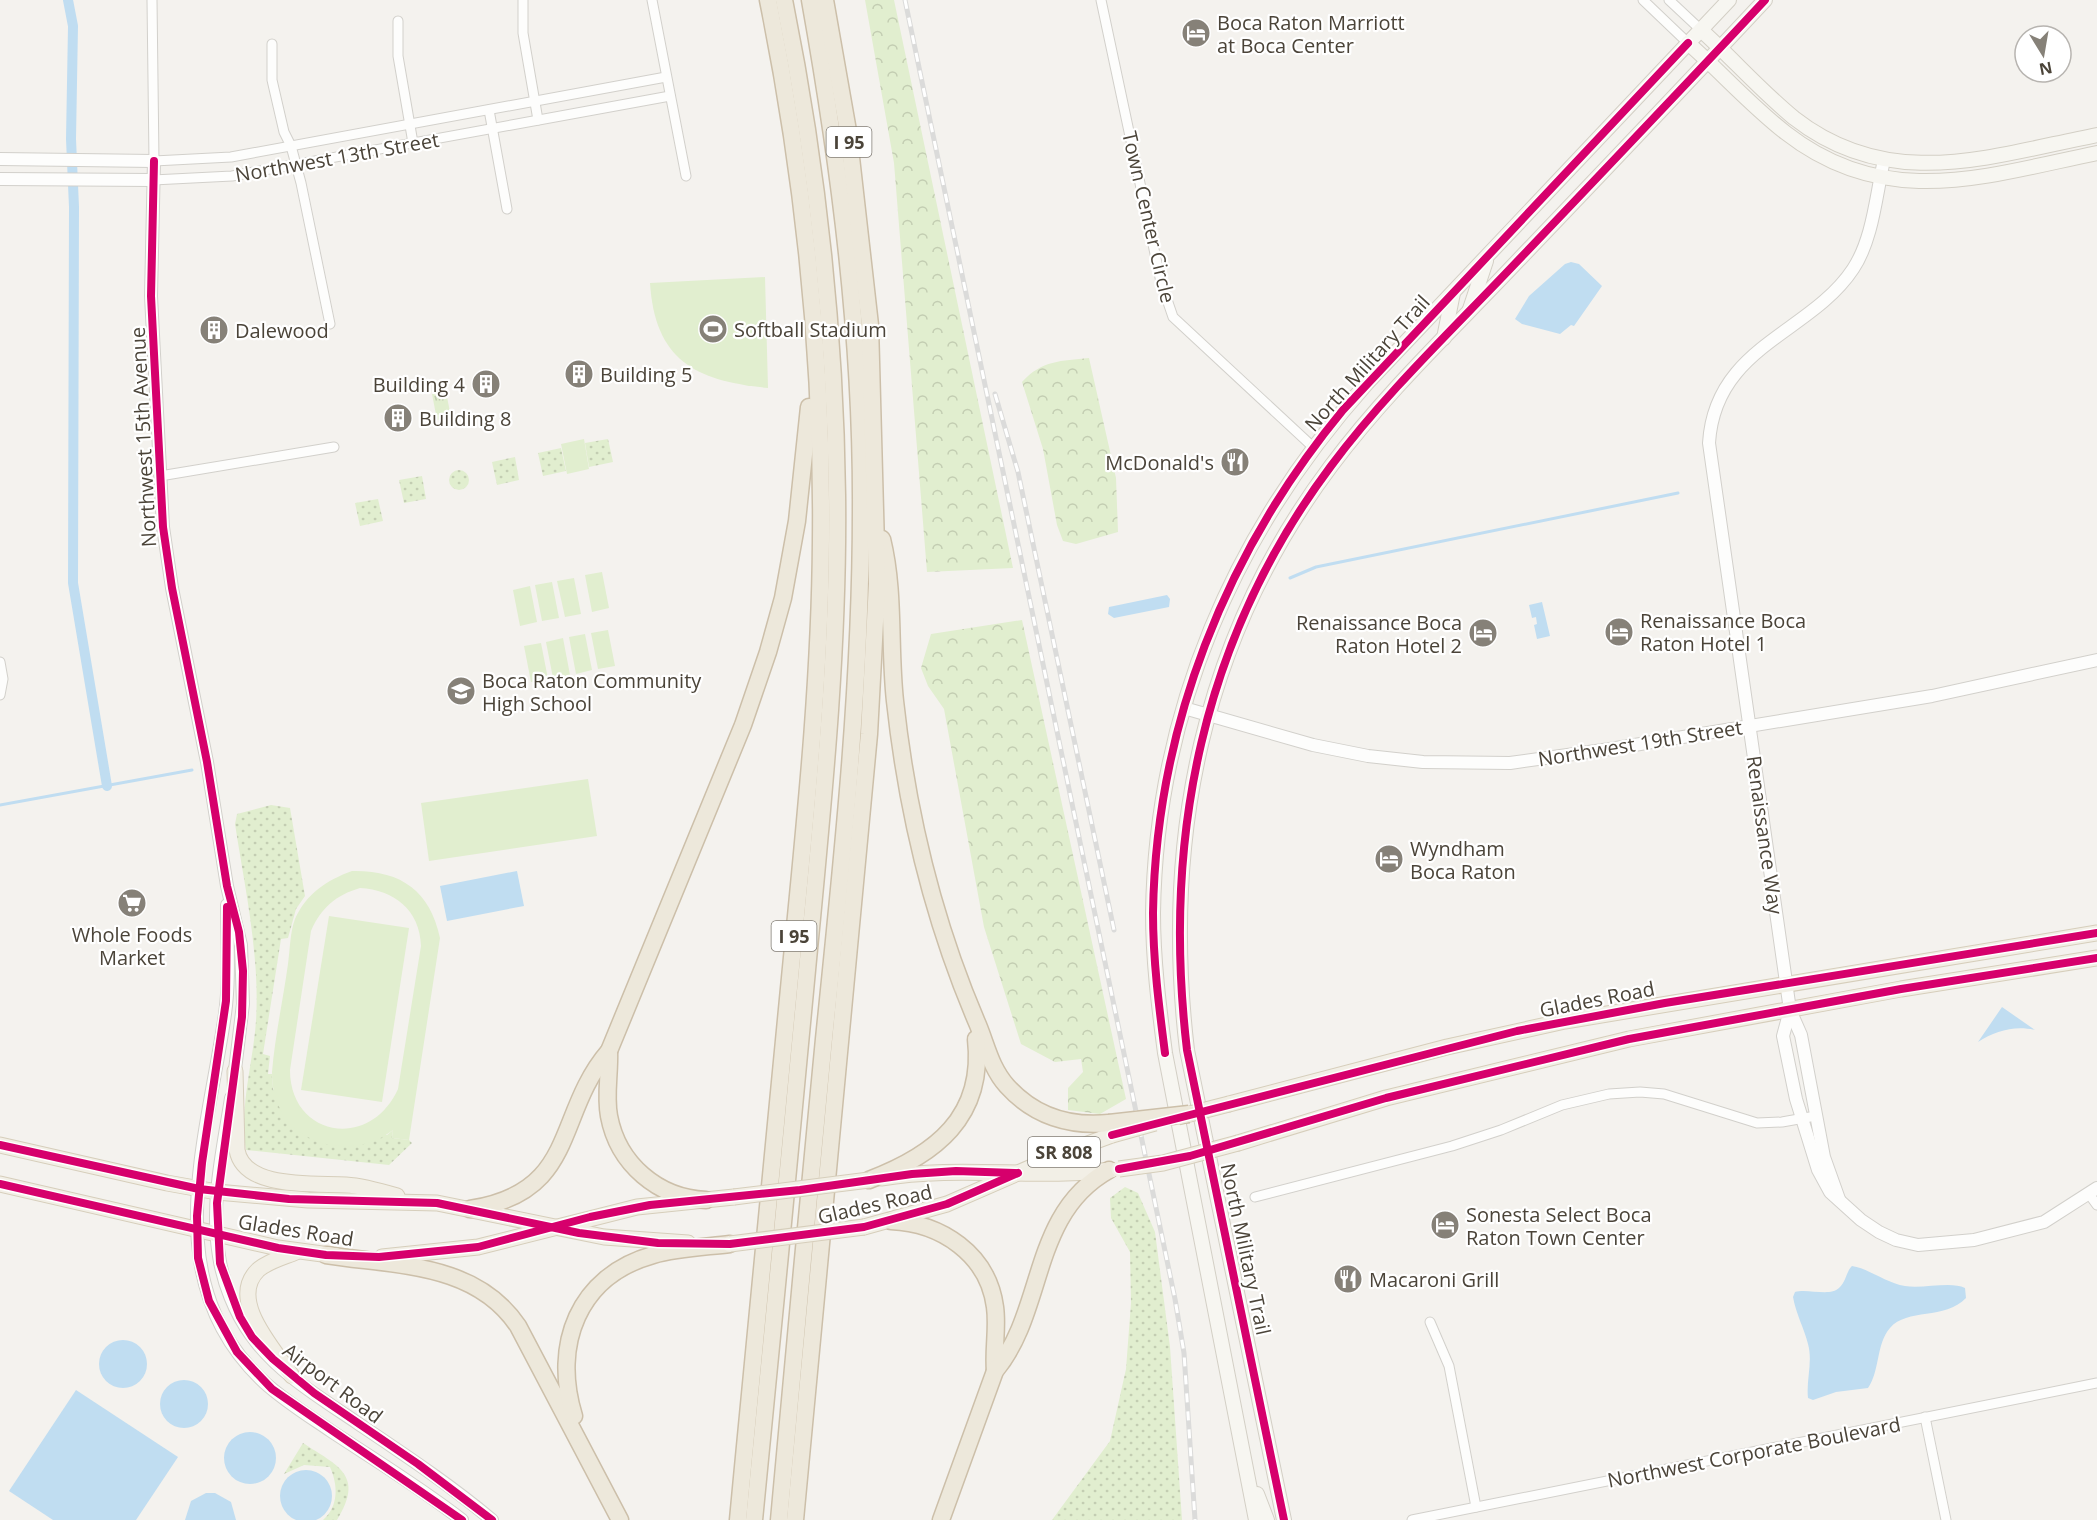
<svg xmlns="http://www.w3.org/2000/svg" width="2097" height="1520" font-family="'Open Sans',sans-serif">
<defs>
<pattern id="grass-dots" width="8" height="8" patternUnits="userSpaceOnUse" patternTransform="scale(1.5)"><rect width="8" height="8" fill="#e1eecf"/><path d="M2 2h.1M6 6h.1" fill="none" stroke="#c3cdb2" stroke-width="1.8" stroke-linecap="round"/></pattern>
<pattern id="forest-crowns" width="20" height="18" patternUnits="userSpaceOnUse" patternTransform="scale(1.5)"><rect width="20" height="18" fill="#e1eecf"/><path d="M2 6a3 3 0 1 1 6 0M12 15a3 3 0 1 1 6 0" fill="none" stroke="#c3cdb2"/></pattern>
<pattern id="park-tufts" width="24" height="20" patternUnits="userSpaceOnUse" patternTransform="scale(1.5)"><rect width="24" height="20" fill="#e1eecf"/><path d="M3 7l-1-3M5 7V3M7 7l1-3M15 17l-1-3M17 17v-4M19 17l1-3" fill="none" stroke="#c3cdb2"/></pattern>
</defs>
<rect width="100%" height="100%" fill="#f4f2ee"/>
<g fill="url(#grass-dots)">
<path d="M608,439L613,462L589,467L585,443Z"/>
<path d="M561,448L566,471L543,476L538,453Z"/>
<path d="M515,457L519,480L497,485L492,462Z"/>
<circle cx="459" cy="480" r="10"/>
<path d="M422,476L426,499L404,503L399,480Z"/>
<path d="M378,499L383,521L360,526L355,503Z"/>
<path d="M271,805L290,808L305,896L296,909L288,938L281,939L263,1054L270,1056L268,1074H272L273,1089L298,1130L387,1135L393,1130L392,1138L409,1140L412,1143L389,1165L246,1150C239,1107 253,1064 256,1021C260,955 245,889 235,824L237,814Z"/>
<path d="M1125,1187L1138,1193L1155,1232L1170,1347L1182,1520H1052L1110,1441L1126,1369L1131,1303L1130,1252L1111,1218L1110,1198Z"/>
<path d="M303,1443C338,1466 365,1475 337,1520H323C339,1506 338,1485 330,1467L304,1465L284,1474Z"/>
</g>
<g fill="url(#forest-crowns)">
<path d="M865,0H894L1013,568L927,572L894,163Z"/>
<path d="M1089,358L1116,478L1118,532L1076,544L1063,541L1057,525L1043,449L1022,382C1042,360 1061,361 1089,358Z"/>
<path d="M1022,620L1126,1099L1100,1114L1068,1110V1088L1083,1072L1081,1059L1055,1062L1021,1044L984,927L944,709L928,686L921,668L931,634Z"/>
</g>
<path fill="url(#park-tufts)" d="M446,392L451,417L437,420L432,394Z"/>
<g fill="#e1eecf" fill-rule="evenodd">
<path d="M765,277L768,388C696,381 655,361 650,283Z"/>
<path d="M584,439L589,469L567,474L561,444Z"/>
<path d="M602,572L609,608L592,612L585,575Z"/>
<path d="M574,578L581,614L565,617L557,581Z"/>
<path d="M552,582L559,618L542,621L535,585Z"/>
<path d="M530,586L537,622L520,626L513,590Z"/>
<path d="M608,630L615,666L598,669L591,633Z"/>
<path d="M585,634L592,670L576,674L569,637Z"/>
<path d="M563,638L570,675L553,678L546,642Z"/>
<path d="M541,643L548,679L531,682L524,646Z"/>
<path d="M588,779L597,836L429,861L421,803Z"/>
<path d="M352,871C400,870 430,890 440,938L409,1140L392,1138L393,1130C355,1160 292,1148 276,1099C273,1091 272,1081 272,1072C275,1036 283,1000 288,964C290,950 290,932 295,919C306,894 327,880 352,871ZM360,888C394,890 420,910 421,946L398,1089C370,1151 290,1137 290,1070L311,931C321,908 336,895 360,888Z"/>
<path d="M329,916L409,928L382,1102L301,1090Z"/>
</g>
<g fill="#c0ddf1">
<path d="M1571,262L1579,264L1602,286L1574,326L1571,325L1560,334L1522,324L1515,319L1529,296L1565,264Z"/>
<path d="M1167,595L1170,599L1169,607L1114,618L1108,614L1109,607Z"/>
<path d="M1542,602L1550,636L1537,639L1534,625L1537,624L1536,617L1532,618L1529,605Z"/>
<path d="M517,871L524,906L447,921L440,886Z"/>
<path d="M2002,1007L2035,1030C2015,1025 1995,1031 1978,1042Z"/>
<path d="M1852,1266C1870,1269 1886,1283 1905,1286C1923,1289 1951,1281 1965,1288L1966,1298C1945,1320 1907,1308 1890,1328C1876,1344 1880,1371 1868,1388L1836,1392L1813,1400L1808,1398C1806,1380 1813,1362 1808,1344C1804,1328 1796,1314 1793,1297L1795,1292C1807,1288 1830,1297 1839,1288C1846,1282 1846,1272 1852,1266Z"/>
<circle cx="123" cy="1364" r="24"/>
<circle cx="184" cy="1404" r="24"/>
<path d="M76,1390L178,1457L136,1520H53L9,1491Z"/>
<circle cx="250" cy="1458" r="26"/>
<circle cx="306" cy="1496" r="26"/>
<path d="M206,1493H215L231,1502L236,1520H185L191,1501Z"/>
</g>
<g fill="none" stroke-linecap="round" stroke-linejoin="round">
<g stroke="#c0ddf1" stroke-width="3">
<path d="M1290,578L1316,567L1678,493"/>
<path d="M0,805L192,770"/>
</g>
<path stroke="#c0ddf1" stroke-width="10" d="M68,0L73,26L71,139L74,207L73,583L107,786"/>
<g stroke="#d2d0cb" stroke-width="11">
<g id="minor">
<path d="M152,0L154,161L231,157L666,77"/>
<path d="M523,0V33L538,120"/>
<path d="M652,0L686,176"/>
<path d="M1101,0L1161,282L1173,317L1313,447"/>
<path d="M1643,0L1688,43"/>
<path d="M1669,0L1701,30"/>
<path d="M398,21V56L413,143"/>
<path d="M272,44V80L284,132L291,146L301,183L330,324"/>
<path d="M489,110L507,209"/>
<path d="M153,180L232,176L670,96"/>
<path d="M160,476L334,447"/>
<path d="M0,662L3,679L0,695"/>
<path d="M2089,1194L2097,1205"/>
<path d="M1255,1197L1452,1146L1501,1130L1562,1105L1609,1094L1640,1092L1664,1094L1757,1123L1782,1122L1810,1117"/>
<path d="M1430,1322L1449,1366L1476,1507"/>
<path d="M1925,1417L1946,1520"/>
<path d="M1412,1520L2097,1383"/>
</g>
</g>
<g stroke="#d2d0cb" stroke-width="14">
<g id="tertiary">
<path d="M0,159L154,161L151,296L163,527L172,588L207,762L227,886L241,945L243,1004L234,1078"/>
<path d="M0,179L153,180"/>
<path d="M1184,708L1313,745L1368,756L1423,762L1510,763L1610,749L1932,696L2097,660"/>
<path d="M227,905C227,942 230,978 225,1014C207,1141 155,1282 265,1383C285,1401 309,1416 331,1431C375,1460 421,1488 462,1520"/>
<path d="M1790,1010L1783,1036L1796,1099L1818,1170L1830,1192L1861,1220L1879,1232L1896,1240L1918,1245L1974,1240L2044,1222L2097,1188"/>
<path d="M231,1098C223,1150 210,1203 219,1256C223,1283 235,1313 251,1335C277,1372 319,1397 356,1422C402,1453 449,1484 492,1520"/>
<path d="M1839,1199L1824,1157L1801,1035L1790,1010L1709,443C1715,346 1810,334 1853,269C1873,239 1876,195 1884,160"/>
</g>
</g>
<g stroke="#d3cfc5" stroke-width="16">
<g id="secondary">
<path d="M1701,30C1732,58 1761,91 1794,118C1890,193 1990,156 2097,135"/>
<path d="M1688,43C1721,72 1751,106 1786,133C1886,211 1985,176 2097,153"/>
<path d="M1470,309L1486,261"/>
<path d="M1444,338L1453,293"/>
<path d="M1257,1494L1267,1520"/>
<path d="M1256,1520L1165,1053C1159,1007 1153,960 1153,913C1156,712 1234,532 1367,383L1729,0"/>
<path d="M1284,1520L1187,1050C1162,839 1202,638 1331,466C1384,395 1448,334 1509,270C1595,180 1680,91 1765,0"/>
</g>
</g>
<g stroke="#d6cebb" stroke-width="17">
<g id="primary">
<path d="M235,1071L237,1150C244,1190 315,1183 346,1185C363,1186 380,1191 397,1196"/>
<path d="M1229,1104L1447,1047L1565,1021L2097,933"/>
<path d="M1238,1143L1386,1098L1629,1039L1901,989L2097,958"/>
<path d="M0,1145L167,1183L217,1192L308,1200L437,1203L604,1237L688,1243"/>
<path d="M881,1178C958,1165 1035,1179 1111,1170"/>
<path d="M0,1184L278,1248L337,1256"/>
<path d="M864,1227L947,1204L1066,1152L1112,1135"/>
<path d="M382,1257L478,1247L637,1207L734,1197"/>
<path d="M292,1376C275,1350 227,1300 258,1270C268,1261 284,1257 296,1252"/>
</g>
</g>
<g stroke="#ccbfa9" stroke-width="19">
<g id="motorway">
<path d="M882,539C895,592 889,647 895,701C907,812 934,923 978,1025C987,1047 991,1068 1007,1086C1034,1116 1070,1127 1109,1123"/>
<path d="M609,1051C610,1073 605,1095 609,1116C618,1164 658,1198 706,1200"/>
<path d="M869,1180C935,1155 985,1117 976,1039"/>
<path d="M470,1209C579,1192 554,1115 609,1051L743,725L768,652L783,598L797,521L809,407"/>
<path d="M891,1221C941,1223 988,1254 995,1307C998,1328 993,1350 995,1371"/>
<path d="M326,1255C395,1266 475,1262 518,1326L620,1520"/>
<path d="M574,1416C552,1345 578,1276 653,1255C677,1248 705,1247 730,1244"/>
<path d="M738,1520C755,1339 773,1158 790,978C804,832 820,687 821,541C823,360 804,178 768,0"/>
<path d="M754,1520C772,1337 790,1153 807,970C822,812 839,654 837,495C835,329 817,163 784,0"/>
<path d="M779,1520C794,1360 808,1199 824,1039C842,863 861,687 861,511C862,340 840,168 810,0"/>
<path d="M795,1520L869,734L877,584L870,325L848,131L825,0"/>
<path d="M941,1520L995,1371C1046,1310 1030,1214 1109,1170"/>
</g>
</g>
<use href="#minor" stroke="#fdfdfc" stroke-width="9"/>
<use href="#tertiary" stroke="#fdfdfc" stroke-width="12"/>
<use href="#secondary" stroke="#f7f6f1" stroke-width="14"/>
<use href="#primary" stroke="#f2efe6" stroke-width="15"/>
<use href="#motorway" stroke="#ede8db" stroke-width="16"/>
<g stroke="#dbdbda" stroke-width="5">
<g id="rail">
<path d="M905,0L1175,1299L1184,1353L1195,1520"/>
<path d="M995,394L1018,472L1114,930"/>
</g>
</g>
<use href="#rail" stroke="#fff" stroke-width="3" stroke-dasharray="9" stroke-linecap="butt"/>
<g stroke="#d6cebb" stroke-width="17" stroke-linecap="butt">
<g id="primary-bridge">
<path d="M1178,1117L1229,1104"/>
<path d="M1112,1135L1155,1123"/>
<path d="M1119,1169L1163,1163L1238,1143"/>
<path d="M734,1197L869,1180"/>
<path d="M730,1244L864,1227"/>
</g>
</g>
<g stroke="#ccbfa9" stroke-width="19" stroke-linecap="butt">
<path id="motorway-bridge" d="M1109,1123L1189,1114"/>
</g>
<use href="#primary-bridge" stroke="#f2efe6" stroke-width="15"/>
<use href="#motorway-bridge" stroke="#ede8db" stroke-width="16"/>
<g stroke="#fff" stroke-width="11">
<g id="cycleway">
<path d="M154,161L151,296L163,527L172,588L207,762L227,886L239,932L243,971L242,1017L217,1203L220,1263L240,1317L252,1337L273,1359L314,1393L418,1464L492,1520"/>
<path d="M227,907L226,1001L202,1163L197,1216L198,1258L209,1301L237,1352L272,1389L462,1520"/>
<path d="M1165,1053C1159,1007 1153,960 1153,913C1156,727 1225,553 1343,410L1688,43"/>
<path d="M1112,1135L1517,1031L1665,1003L2097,933"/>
<path d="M0,1145L199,1189L289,1199L437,1203L579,1233L658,1243L730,1244L864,1227L947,1204L1018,1173"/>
<path d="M1119,1169L1190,1156L1386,1098L1629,1039L1901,989L2097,958"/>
<path d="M0,1184L278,1248L326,1255L379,1257L478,1247L590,1217L650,1205L800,1190L912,1174L956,1171L1015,1173"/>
<path d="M1284,1520L1187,1050C1162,839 1202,638 1331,466C1384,395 1448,334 1509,270C1595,180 1680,91 1765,0"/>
</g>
</g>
<use href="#cycleway" stroke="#d6006c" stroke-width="8"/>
</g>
<defs>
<g id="hotel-disc" transform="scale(1.5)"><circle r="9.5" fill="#868178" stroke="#fff"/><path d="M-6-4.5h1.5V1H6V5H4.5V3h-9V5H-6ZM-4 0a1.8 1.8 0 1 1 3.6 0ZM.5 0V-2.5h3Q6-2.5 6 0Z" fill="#fff"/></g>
<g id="stadium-disc" transform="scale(1.5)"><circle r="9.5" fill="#868178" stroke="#fff"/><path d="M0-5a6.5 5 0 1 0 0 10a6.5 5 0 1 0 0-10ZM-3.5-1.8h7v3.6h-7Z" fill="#fff"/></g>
<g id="building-disc" transform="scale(1.5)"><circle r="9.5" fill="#868178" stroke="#fff"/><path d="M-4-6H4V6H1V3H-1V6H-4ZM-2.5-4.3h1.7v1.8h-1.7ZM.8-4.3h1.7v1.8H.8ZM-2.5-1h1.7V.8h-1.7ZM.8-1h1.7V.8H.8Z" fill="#fff"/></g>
<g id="restaurant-disc" transform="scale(1.5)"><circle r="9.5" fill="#868178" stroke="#fff"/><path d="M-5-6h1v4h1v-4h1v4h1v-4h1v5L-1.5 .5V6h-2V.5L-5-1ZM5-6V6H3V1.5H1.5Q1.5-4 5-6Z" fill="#fff"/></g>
<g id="school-disc" transform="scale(1.5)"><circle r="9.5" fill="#868178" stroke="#fff"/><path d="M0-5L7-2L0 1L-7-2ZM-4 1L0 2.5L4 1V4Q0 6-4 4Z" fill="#fff"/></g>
<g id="supermarket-disc" transform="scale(1.5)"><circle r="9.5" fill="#868178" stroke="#fff"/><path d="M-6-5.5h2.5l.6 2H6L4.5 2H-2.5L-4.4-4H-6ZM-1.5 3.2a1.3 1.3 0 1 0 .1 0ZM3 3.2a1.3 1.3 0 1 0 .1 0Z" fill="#fff"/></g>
</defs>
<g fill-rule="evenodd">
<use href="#hotel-disc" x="1196" y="33"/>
<use href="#stadium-disc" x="713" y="329"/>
<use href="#building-disc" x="214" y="330"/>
<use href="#building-disc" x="579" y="374"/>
<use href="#building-disc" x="486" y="384"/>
<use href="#building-disc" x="398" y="418"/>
<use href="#restaurant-disc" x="1235" y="462"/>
<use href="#hotel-disc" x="1619" y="632"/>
<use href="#hotel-disc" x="1483" y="633"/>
<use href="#school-disc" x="461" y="691"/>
<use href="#hotel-disc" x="1389" y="859"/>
<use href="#supermarket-disc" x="132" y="903"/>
<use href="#hotel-disc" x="1445" y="1225"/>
<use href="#restaurant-disc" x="1348" y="1279"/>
</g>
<g text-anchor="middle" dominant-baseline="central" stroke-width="4.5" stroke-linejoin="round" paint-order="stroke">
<g fill="#fff" stroke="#817c74" stroke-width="1.5">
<rect x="826.5" y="127" width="45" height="30" rx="4.5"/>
<rect x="771.5" y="921" width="45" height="30" rx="4.5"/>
<rect x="1028" y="1137" width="72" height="30" rx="4.5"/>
</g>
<g font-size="18" font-weight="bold" fill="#4b4439">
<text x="849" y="142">I 95</text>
<text x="794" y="936">I 95</text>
<text x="1064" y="1152">SR 808</text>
</g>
<g font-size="20" fill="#4b4439" stroke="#fff" text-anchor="start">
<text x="1217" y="22">Boca Raton Marriott<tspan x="1217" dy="23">at Boca Center</tspan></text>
<text x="734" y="329">Softball Stadium</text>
<text x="235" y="330">Dalewood</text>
<text x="600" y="374">Building 5</text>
<text x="465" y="384" text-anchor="end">Building 4</text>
<text x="419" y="418">Building 8</text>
<text x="1214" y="462" text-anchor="end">McDonald's</text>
<text x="1640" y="620">Renaissance Boca<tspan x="1640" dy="23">Raton Hotel 1</tspan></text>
<text x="1462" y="622" text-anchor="end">Renaissance Boca<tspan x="1462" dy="23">Raton Hotel 2</tspan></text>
<text x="482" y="680">Boca Raton Community<tspan x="482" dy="23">High School</tspan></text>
<text x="1410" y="848">Wyndham<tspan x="1410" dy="23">Boca Raton</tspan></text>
<text x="132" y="934" text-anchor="middle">Whole Foods<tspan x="132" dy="23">Market</tspan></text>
<text x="1466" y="1214">Sonesta Select Boca<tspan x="1466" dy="23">Raton Town Center</tspan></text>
<text x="1369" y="1279">Macaroni Grill</text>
</g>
<g font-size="20" fill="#4b4439" stroke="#fff">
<text transform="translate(337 157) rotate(-10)">Northwest 13th Street</text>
<text transform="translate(1149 217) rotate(77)">Town Center Circle</text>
<text transform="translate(1367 363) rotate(-48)">North Military Trail</text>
<text transform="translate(143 437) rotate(-93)">Northwest 15th Avenue</text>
<text transform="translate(1640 743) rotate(-9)">Northwest 19th Street</text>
<text transform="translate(1765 835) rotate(82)">Renaissance Way</text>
<text transform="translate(1597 999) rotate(-11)">Glades Road</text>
<text transform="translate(875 1204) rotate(-13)">Glades Road</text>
<text transform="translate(296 1230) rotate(9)">Glades Road</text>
<text transform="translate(1246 1249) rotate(78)">North Military Trail</text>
<text transform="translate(333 1383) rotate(37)">Airport Road</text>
<text transform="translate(1754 1452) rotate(-11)">Northwest Corporate Boulevard</text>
</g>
</g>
<g transform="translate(2043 54) rotate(169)"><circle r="28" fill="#ffffff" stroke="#b7b4b0" stroke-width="1.5"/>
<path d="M0-4.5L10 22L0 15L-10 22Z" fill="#868178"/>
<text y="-9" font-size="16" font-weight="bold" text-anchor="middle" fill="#4b4439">N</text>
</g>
</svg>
